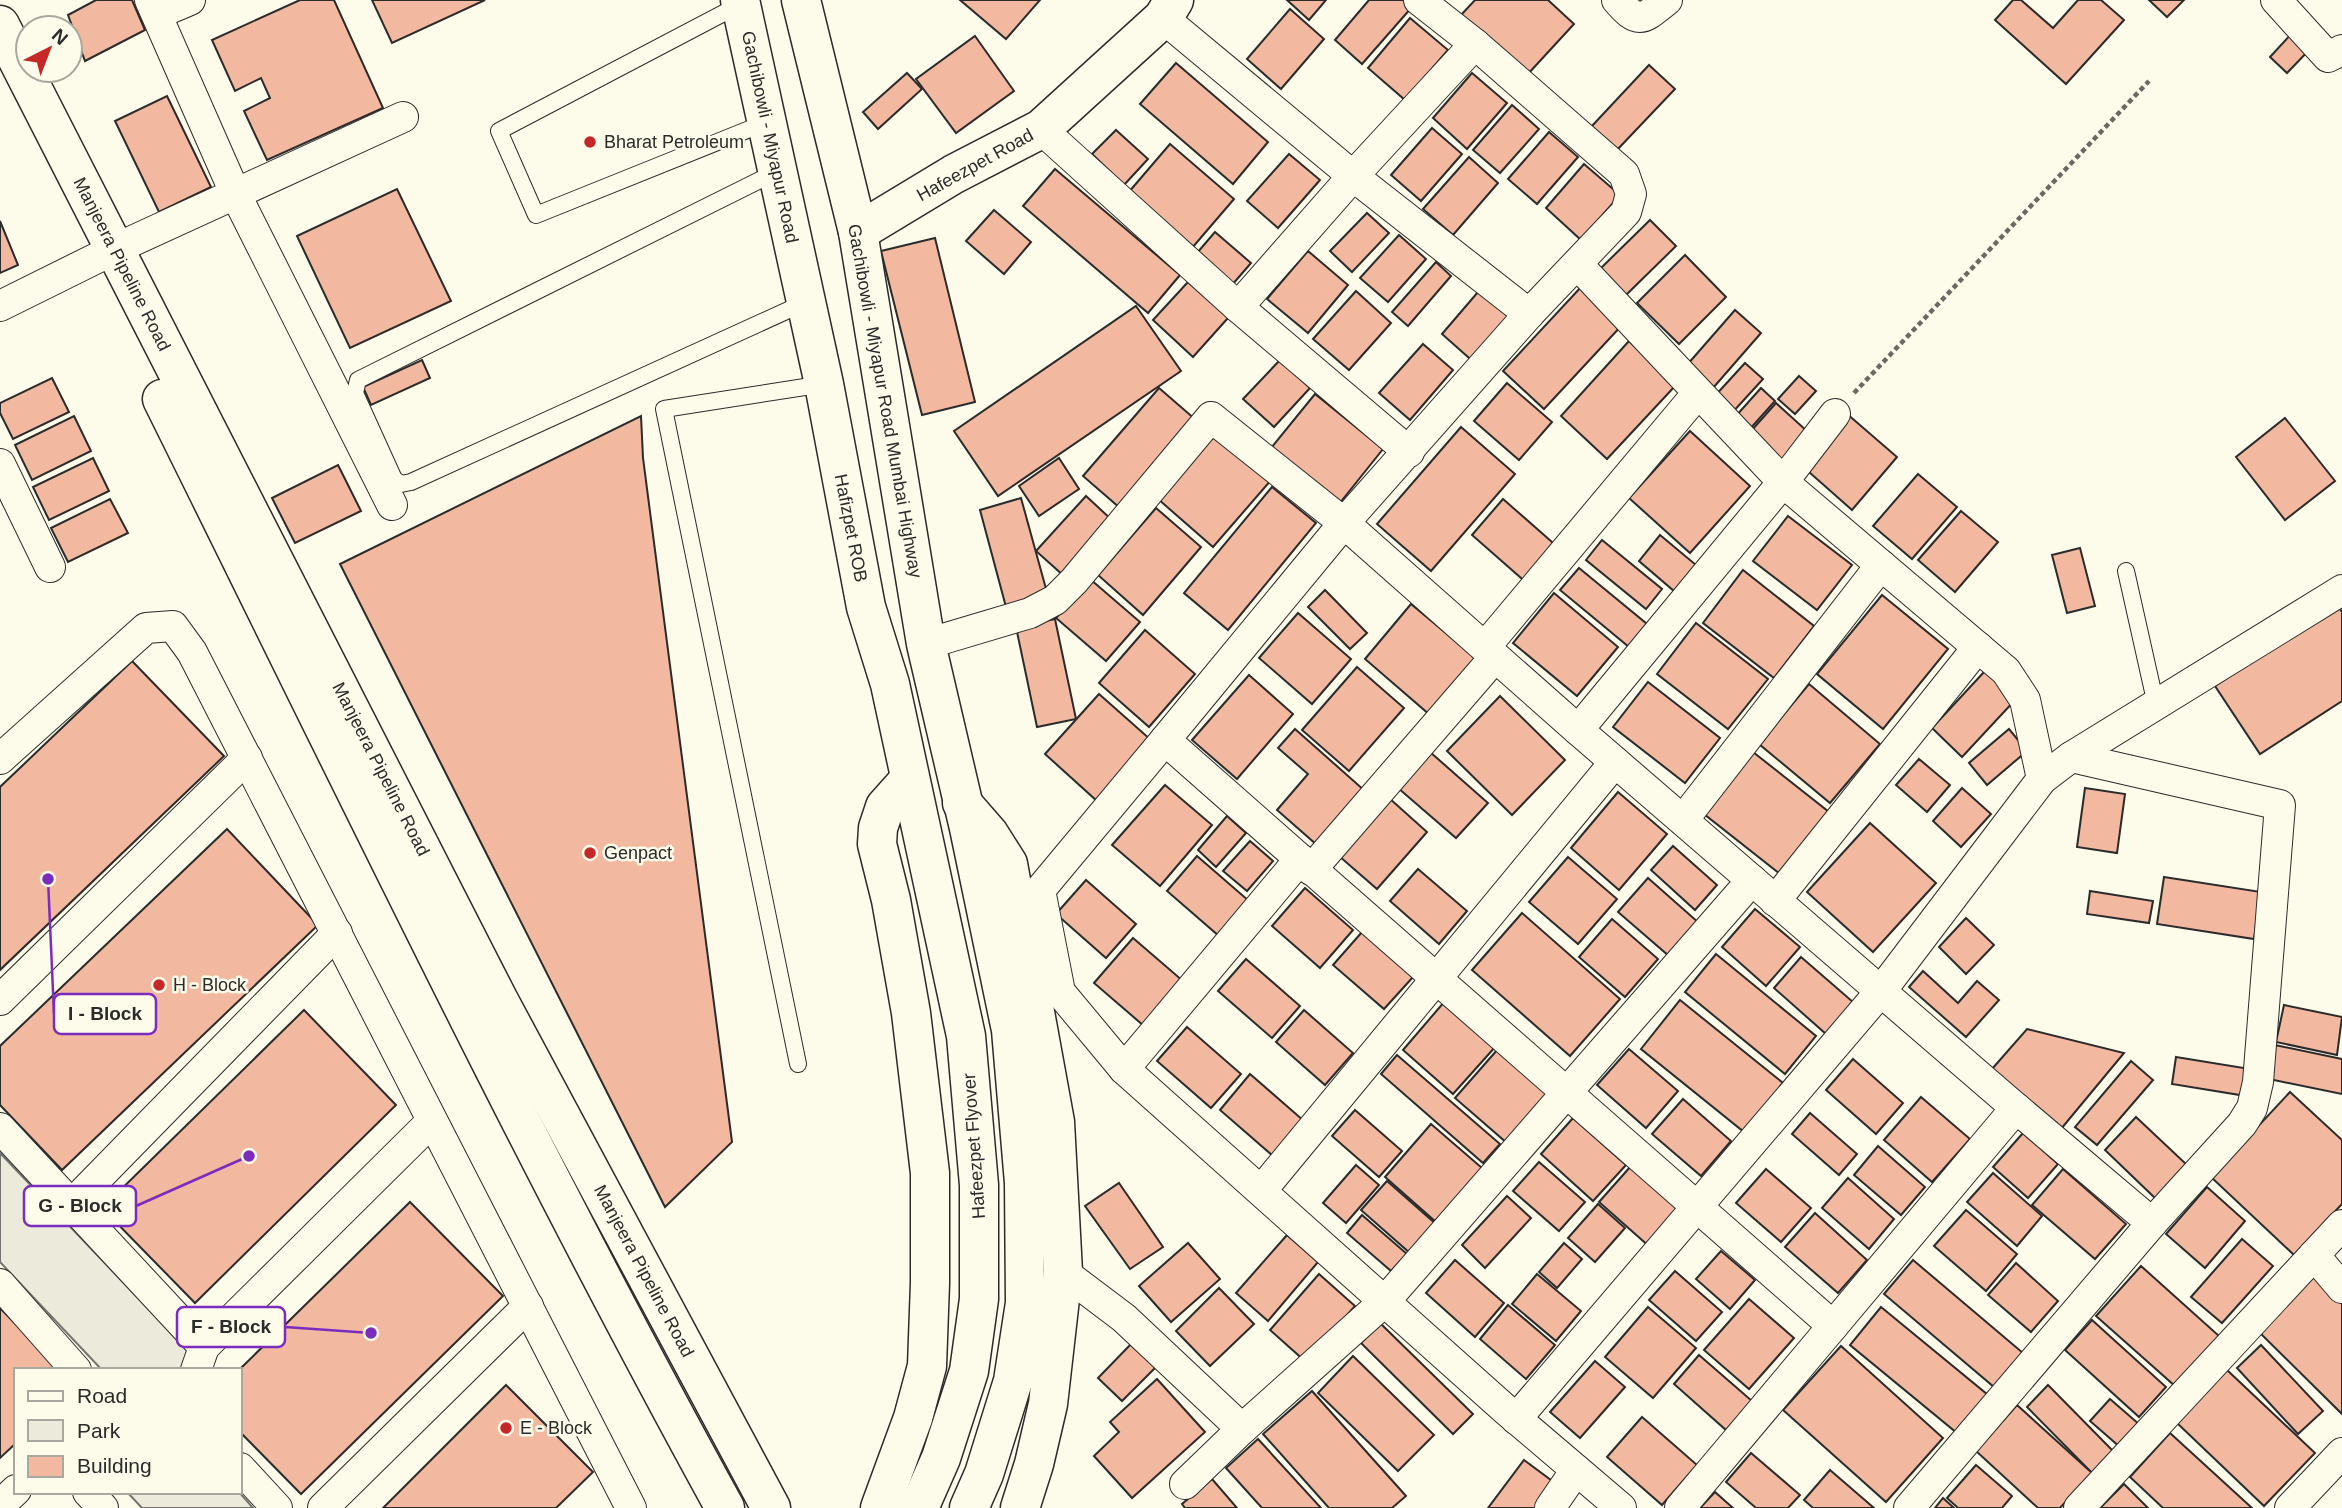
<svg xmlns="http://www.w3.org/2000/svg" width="2342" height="1508" font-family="Arial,sans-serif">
<rect width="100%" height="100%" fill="#fdfbea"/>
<g fill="#ecebdb" stroke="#74746e" stroke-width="2">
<path d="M0,1153L196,1359L184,1370H102L0,1262Z"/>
<path d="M127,1492H239L253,1508H142Z"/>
</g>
<g fill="#f2b8a0" stroke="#2b2b2b" stroke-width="2">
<path d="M96,0H132L145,30L85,61L68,15Z"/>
<path d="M300,0H334L383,108L267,160L244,111L270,98L261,78L235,91L212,40Z"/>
<path d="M372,0H485L392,43Z"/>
<path d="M960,0H1040L1006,39Z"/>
<path d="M1287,0H1326L1309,20Z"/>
<path d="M1369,0H1404L1412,7L1362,64L1335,40Z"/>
<path d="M1475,0H1548L1574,24L1527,75L1461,15Z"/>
<path d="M2013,0H2021L2053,28L2078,0H2101L2124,20L2066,84L1995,20Z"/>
<path d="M2149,0H2184L2167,17Z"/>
<path d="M1290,9L1324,39L1281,89L1247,59Z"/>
<path d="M1410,18L1448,50L1405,100L1368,68Z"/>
<path d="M2293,32L2311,48L2287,73L2270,57Z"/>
<path d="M975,36L1014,91L956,133L916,79Z"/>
<path d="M1176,63L1268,142L1233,184L1140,104Z"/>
<path d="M1649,65L1675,89L1616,151L1591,127Z"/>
<path d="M907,73L922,89L878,129L863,112Z"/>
<path d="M1472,73L1507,103L1467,149L1433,118Z"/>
<path d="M167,96L211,187L159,212L115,121Z"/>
<path d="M1512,105L1539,129L1500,173L1473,150Z"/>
<path d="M1432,128L1462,154L1421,201L1391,175Z"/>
<path d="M1116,130L1148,159L1124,185L1092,154Z"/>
<path d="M1549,132L1578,157L1537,204L1508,179Z"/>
<path d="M1170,144L1234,199L1192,248L1128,193Z"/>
<path d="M1289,154L1320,180L1278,228L1247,201Z"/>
<path d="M1469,157L1498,183L1453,235L1423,209Z"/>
<path d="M1584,164L1620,195L1581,240L1546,208Z"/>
<path d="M1055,169L1180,275L1148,313L1023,206Z"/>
<path d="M397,189L451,301L350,348L297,236Z"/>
<path d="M994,210L1031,242L1004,274L966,241Z"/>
<path d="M1367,213L1389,233L1352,272L1330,251Z"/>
<path d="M1650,220L1676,246L1626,295L1600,269Z"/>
<path d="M0,221L18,265L0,273Z"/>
<path d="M1215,232L1251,263L1232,285L1197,253Z"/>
<path d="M1399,235L1426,259L1388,302L1360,278Z"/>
<path d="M935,238L975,402L922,415L881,251Z"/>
<path d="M1308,251L1348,285L1308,333L1267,299Z"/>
<path d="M1685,255L1726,297L1679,344L1637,303Z"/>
<path d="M1436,262L1451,276L1408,326L1392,312Z"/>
<path d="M1188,282L1228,318L1193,357L1153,320Z"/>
<path d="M1484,285L1521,316L1477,365L1442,334Z"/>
<path d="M1582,286L1623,324L1544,409L1503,371Z"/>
<path d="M1356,291L1391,323L1349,370L1313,339Z"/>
<path d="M1136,306L1181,371L998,496L954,431Z"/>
<path d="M1735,310L1761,333L1713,388L1687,365Z"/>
<path d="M1629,341L1676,385L1607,459L1561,416Z"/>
<path d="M1423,344L1453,370L1410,420L1379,393Z"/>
<path d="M422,360L430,378L371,405L363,387Z"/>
<path d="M1280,360L1310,388L1274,427L1243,399Z"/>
<path d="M1745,363L1763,379L1731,414L1713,398Z"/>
<path d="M1799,376L1816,391L1795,414L1778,399Z"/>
<path d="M52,378L69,412L13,439L0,413V403Z"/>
<path d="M1507,383L1552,422L1519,460L1474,421Z"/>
<path d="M1159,388L1196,420L1120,508L1083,476Z"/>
<path d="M1761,388L1775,401L1749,430L1735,417Z"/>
<path d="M1315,394L1383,449L1339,504L1271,448Z"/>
<path d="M1776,403L1808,432L1782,460L1751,431Z"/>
<path d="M1846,413L1897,457L1852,510L1801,465Z"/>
<path d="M74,416L91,451L32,480L15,445Z"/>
<path d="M641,416L643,458L732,1142L665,1207L340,564Z"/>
<path d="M2285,418L2335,481L2285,520L2236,457Z"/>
<path d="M1461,427L1515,474L1431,571L1377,524Z"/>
<path d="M1217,431L1272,479L1213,547L1158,499Z"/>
<path d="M1690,431L1750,486L1690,553L1629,498Z"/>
<path d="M93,458L109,491L49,520L33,487Z"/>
<path d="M1059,458L1079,489L1039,516L1019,486Z"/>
<path d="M338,465L361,511L295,543L272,498Z"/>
<path d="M1918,474L1957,507L1912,559L1873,526Z"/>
<path d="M1272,487L1316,523L1228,630L1184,593Z"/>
<path d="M1086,496L1113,521L1064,576L1036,551Z"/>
<path d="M1021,498L1048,596L1006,607L980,510Z"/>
<path d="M110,499L128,533L68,562L51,528Z"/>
<path d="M1503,499L1560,549L1529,585L1472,535Z"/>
<path d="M1156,508L1201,547L1143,615L1098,575Z"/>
<path d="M1961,511L1998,542L1955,592L1918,560Z"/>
<path d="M1788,516L1852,565L1817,610L1753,561Z"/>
<path d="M1660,535L1696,565L1674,591L1639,561Z"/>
<path d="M1602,540L1662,589L1646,609L1586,560Z"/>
<path d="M2080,548L2095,606L2067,613L2052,555Z"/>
<path d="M1579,568L1647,624L1629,647L1560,590Z"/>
<path d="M1743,570L1814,626L1774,678L1703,623Z"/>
<path d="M1090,579L1140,622L1106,661L1056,618Z"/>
<path d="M1325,590L1367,633L1350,649L1308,607Z"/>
<path d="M1554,593L1618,647L1577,696L1513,643Z"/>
<path d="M1882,595L1948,649L1883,729L1817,674Z"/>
<path d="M1411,604L1477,659L1430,715L1365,659Z"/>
<path d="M2338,606L2342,612V701L2260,754L2215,686Z"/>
<path d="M1298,613L1351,659L1312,704L1259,658Z"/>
<path d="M1055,619L1076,719L1037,727L1016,627Z"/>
<path d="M1696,623L1768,679L1728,729L1657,674Z"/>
<path d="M1145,630L1195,674L1149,727L1099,683Z"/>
<path d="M132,661L224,756L0,970V787Z"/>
<path d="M1357,667L1404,708L1349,771L1302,730Z"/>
<path d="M1985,671L2016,699L1962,757L1932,728Z"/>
<path d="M1249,675L1293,714L1237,779L1192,740Z"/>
<path d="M1648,682L1720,738L1685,783L1613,727Z"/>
<path d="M1809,684L1880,744L1830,803L1759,744Z"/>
<path d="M1099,694L1151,740L1097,801L1045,754Z"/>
<path d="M1500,696L1565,760L1512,815L1447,751Z"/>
<path d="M1295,729L1365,791L1317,845L1277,810L1308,774L1278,748Z"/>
<path d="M2009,729L2027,751L1987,785L1969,763Z"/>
<path d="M1430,752L1488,803L1456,838L1398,788Z"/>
<path d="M1753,752L1829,812L1780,874L1704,814Z"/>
<path d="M1919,759L1950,785L1927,812L1896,785Z"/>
<path d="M1165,785L1212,825L1160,886L1112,845Z"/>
<path d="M1962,788L1991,814L1961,847L1933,821Z"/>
<path d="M2085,788L2125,794L2117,853L2077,847Z"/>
<path d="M1618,792L1667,834L1619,890L1571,848Z"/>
<path d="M1389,798L1427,832L1377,889L1339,856Z"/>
<path d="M1227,816L1246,833L1216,867L1198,850Z"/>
<path d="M1870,823L1936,883L1873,952L1807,892Z"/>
<path d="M227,829L318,925L62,1170L0,1105V1046Z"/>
<path d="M1250,841L1273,861L1247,891L1223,871Z"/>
<path d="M1673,846L1717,885L1695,910L1651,870Z"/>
<path d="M1197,856L1249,901L1219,936L1167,891Z"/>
<path d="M1568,857L1617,899L1578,944L1529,902Z"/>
<path d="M1418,869L1467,911L1439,944L1390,901Z"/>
<path d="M2164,877L2261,892L2254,939L2157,924Z"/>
<path d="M1648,878L1699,923L1669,956L1618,912Z"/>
<path d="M1086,880L1136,924L1106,958L1056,914Z"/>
<path d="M1305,888L1353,930L1320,968L1272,926Z"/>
<path d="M2090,891L2153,901L2149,923L2087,914Z"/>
<path d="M1755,909L1800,947L1766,986L1722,947Z"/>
<path d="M1522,913L1620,999L1570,1056L1472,970Z"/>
<path d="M1966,918L1994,945L1966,974L1939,947Z"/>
<path d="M1612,919L1658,959L1625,997L1579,957Z"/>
<path d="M1362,932L1413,977L1384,1009L1333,965Z"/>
<path d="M1133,938L1183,981L1144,1026L1094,983Z"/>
<path d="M1716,954L1816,1036L1785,1074L1685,992Z"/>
<path d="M1801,957L1853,1002L1826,1034L1774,988Z"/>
<path d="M1246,959L1300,1006L1272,1038L1218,991Z"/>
<path d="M1923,971L1958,1003L1977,981L1999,1000L1966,1037L1909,987Z"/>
<path d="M1680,1000L1783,1083L1744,1132L1641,1049Z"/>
<path d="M1445,1001L1496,1046L1453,1094L1403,1050Z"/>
<path d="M2284,1005L2342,1017L2337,1055L2276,1042Z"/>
<path d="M304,1010L396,1105L195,1303L102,1208Z"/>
<path d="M1304,1010L1353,1053L1325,1085L1276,1042Z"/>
<path d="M1187,1027L1241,1074L1211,1108L1157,1061Z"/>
<path d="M2027,1029L2124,1053L2061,1129L1992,1069Z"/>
<path d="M2275,1045L2342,1059V1094L2269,1079Z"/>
<path d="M1498,1049L1550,1094L1507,1143L1455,1098Z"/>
<path d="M1629,1049L1678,1091L1646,1128L1597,1085Z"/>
<path d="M1397,1055L1500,1144L1483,1163L1381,1074Z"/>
<path d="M2176,1057L2250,1069L2246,1096L2172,1084Z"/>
<path d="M1853,1059L1903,1103L1876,1134L1826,1090Z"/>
<path d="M2131,1061L2153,1080L2097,1145L2075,1127Z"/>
<path d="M1250,1074L1304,1121L1273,1156L1220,1110Z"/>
<path d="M2290,1092L2342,1140V1204L2294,1255L2211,1177Z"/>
<path d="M1921,1097L1970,1139L1932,1182L1884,1140Z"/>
<path d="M1683,1099L1731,1141L1701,1176L1652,1134Z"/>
<path d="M1355,1110L1402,1151L1379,1177L1332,1136Z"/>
<path d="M1810,1113L1857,1154L1839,1175L1792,1134Z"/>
<path d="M2136,1117L2187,1165L2156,1199L2105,1150Z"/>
<path d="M1573,1118L1626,1165L1593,1201L1541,1154Z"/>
<path d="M1431,1124L1482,1168L1436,1222L1385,1177Z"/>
<path d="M2023,1133L2058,1164L2028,1198L1993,1167Z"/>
<path d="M1878,1146L1925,1187L1901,1215L1854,1175Z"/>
<path d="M1539,1162L1585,1202L1559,1231L1513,1191Z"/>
<path d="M1356,1165L1379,1185L1346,1223L1323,1203Z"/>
<path d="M1631,1166L1682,1211L1651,1248L1599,1202Z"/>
<path d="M1766,1169L1811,1208L1781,1242L1736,1203Z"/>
<path d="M2063,1169L2126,1224L2095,1259L2032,1205Z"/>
<path d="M1993,1173L2042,1216L2017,1246L1967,1202Z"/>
<path d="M1848,1178L1894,1219L1869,1249L1822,1208Z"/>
<path d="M1387,1181L1437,1225L1411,1254L1361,1210Z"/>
<path d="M1119,1183L1163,1247L1130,1269L1085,1206Z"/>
<path d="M2207,1187L2245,1221L2205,1268L2166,1234Z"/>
<path d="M1507,1196L1531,1218L1485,1268L1462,1245Z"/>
<path d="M410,1202L503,1296L301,1494L240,1432L239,1370Z"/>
<path d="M1598,1204L1625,1228L1595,1262L1568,1238Z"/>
<path d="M1966,1210L2017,1254L1986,1291L1934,1246Z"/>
<path d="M1815,1213L1867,1260L1838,1293L1785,1247Z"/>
<path d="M1362,1215L1407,1254L1391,1271L1347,1233Z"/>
<path d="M1287,1235L1318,1262L1268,1321L1236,1293Z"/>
<path d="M2242,1239L2273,1266L2222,1323L2191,1297Z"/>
<path d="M1188,1243L1220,1279L1171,1322L1139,1286Z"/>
<path d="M1564,1243L1582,1259L1557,1288L1539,1272Z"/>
<path d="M1721,1251L1755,1280L1730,1309L1696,1279Z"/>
<path d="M1455,1260L1504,1303L1475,1337L1426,1293Z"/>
<path d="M1913,1260L2023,1353L1994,1387L1884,1294Z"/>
<path d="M2016,1263L2058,1301L2031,1332L1988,1295Z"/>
<path d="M2141,1266L2219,1336L2175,1386L2096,1316Z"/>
<path d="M1675,1271L1722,1312L1696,1341L1649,1300Z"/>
<path d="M1319,1274L1355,1306L1306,1362L1270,1330Z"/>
<path d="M1537,1274L1581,1311L1556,1341L1512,1304Z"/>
<path d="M2312,1274L2342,1303V1414L2256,1329Z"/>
<path d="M1219,1288L1254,1324L1210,1366L1176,1331Z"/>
<path d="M1749,1299L1794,1338L1749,1389L1704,1350Z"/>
<path d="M1508,1305L1555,1345L1526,1379L1480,1339Z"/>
<path d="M1648,1307L1696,1348L1653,1398L1605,1357Z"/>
<path d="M1881,1307L1988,1395L1957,1433L1850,1345Z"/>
<path d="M0,1308L61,1370H16V1443L0,1458Z"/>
<path d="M2092,1320L2166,1387L2139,1417L2065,1350Z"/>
<path d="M1380,1323L1473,1414L1453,1434L1361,1343Z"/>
<path d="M1133,1342L1157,1366L1122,1401L1098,1378Z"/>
<path d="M2261,1345L2323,1411L2298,1434L2237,1368Z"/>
<path d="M1841,1346L1943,1438L1886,1502L1783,1410Z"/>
<path d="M1699,1355L1752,1401L1726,1430L1674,1384Z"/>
<path d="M1353,1356L1434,1435L1398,1471L1318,1393Z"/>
<path d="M1595,1361L1625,1387L1580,1438L1550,1412Z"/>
<path d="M2227,1370L2315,1453L2264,1506L2177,1423Z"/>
<path d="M1157,1379L1205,1432L1132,1498L1094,1456L1119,1432L1110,1422Z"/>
<path d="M506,1385L593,1472L556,1508H383Z"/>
<path d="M2048,1385L2114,1452L2093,1474L2027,1407Z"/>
<path d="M1312,1391L1406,1496L1392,1508H1329L1263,1434Z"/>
<path d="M2110,1399L2140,1425L2120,1447L2090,1421Z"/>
<path d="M2017,1405L2092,1473L2060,1508H2038L1976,1451Z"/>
<path d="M1642,1417L1697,1465L1662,1505L1607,1457Z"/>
<path d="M2170,1433L2252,1508H2163L2130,1477Z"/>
<path d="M1258,1439L1321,1508H1262L1226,1468Z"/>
<path d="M1751,1453L1800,1495L1788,1508H1756L1726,1482Z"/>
<path d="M1524,1460L1559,1486L1543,1508H1488Z"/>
<path d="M1976,1465L2012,1496L2002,1508H1958L1947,1498Z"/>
<path d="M1830,1470L1874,1508H1813L1804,1500Z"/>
<path d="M1212,1479L1237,1508H1185L1182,1504Z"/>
<path d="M2124,1484L2148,1508H2100Z"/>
<path d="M1715,1492L1733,1508H1700Z"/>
<path d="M1943,1498L1954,1508H1935Z"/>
</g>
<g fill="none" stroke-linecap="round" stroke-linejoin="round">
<g stroke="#2b2b2b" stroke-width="18">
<g id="lane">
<path d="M741,4L499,131L536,215L767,122"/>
<path d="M778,171L358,380L355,393L394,479L401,484L411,482L806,302"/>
<path d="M2126,571L2156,705"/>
<path d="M798,1064L664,409L824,384"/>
</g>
</g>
<g stroke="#2b2b2b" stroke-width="32">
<g id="street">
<path d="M150,0L235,193L392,505"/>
<path d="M1617,0C1639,26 1643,19 1667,0"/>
<path d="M2276,0L2328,57L2342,50"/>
<path d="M157,14L190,0"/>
<path d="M1163,18L1353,176L1529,314"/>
<path d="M1041,129L1238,307L1409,452"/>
<path d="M1578,265L1783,482L2006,671L2025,700L2042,779"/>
<path d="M0,306L115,249L403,117"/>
<path d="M1238,307L1353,176L1475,44"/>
<path d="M0,464L50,567"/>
<path d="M926,644L1030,613L1055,600L1074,581L1211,417L1344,523L1578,730L2016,1108L2152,1223"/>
<path d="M1485,647L1697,394"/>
<path d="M1578,730L1783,482L1835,414"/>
<path d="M1165,740L1040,890L1060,992L1124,1069L1506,1410L1621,1508"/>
<path d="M0,759L146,628L173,626L192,652L631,1508"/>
<path d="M1683,820L1881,565"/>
<path d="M1300,859L1165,740L1344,523L1529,314L1626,212L1631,194L1624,174L1475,44L1419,0"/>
<path d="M1311,870L1495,657"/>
<path d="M1775,901L1978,647"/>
<path d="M0,1000L247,758"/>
<path d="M1124,1069L1300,859L1833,1326L1680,1508"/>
<path d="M0,1128L204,1347L196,1370"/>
<path d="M1261,1191L1615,762"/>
<path d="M71,1205L337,933"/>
<path d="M2314,1255L2342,1288"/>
<path d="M1063,1272L1124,1318L1242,1429"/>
<path d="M0,1284L76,1370"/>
<path d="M1833,1326L2016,1108"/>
<path d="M204,1347L432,1121"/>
<path d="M1516,1419L1881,991L2042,779L2071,757L2342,590"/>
<path d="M240,1468L277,1508"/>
<path d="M1185,1484L1242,1429L1385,1301L1752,880"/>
<path d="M88,1492L103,1508"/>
<path d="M0,1505L16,1490"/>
<path d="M323,1508L528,1306"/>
<path d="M1550,1508L1576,1470"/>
<path d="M1909,1508L2152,1223L2242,1124L2252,1108L2258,1082L2280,805L2071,757"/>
<path d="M2079,1508L2342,1225"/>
<path d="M2290,1508L2342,1453"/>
</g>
</g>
<g stroke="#2b2b2b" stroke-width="41">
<g id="secondary">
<path d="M0,25L498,999L771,1508"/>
<path d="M858,232L954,174L1041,129L1163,18L1174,0"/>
<path d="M162,399C346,770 525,1144 725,1508"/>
<path d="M962,803L989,834L1008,864L1055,1122L1063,1272L1048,1404L1034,1464L1020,1508"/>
<path d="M880,1508L913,1418L927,1366L930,1283V1173L911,1013L891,900L877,844L878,828L885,807L910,779"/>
</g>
</g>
<g stroke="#2b2b2b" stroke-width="41">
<g id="primary">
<path d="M740,0L824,384L866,607L890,684L966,1036L979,1185V1299L969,1371L941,1458L919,1508"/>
<path d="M801,0L858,232L926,644L969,828L1011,1030L1024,1183L1025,1303L1013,1381L984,1474L969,1508"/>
</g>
</g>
<path stroke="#6a6964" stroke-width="4.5" stroke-dasharray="5 3.5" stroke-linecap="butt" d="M1854,393L2149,81"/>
<use href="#lane" stroke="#fdfbea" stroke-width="16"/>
<use href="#street" stroke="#fdfbea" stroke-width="30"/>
<use href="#secondary" stroke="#fdfbea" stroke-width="38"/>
<use href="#primary" stroke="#fdfbea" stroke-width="38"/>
</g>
<g fill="#c62828" stroke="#fdfbea" stroke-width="2.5">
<circle cx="590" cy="142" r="7"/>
<circle cx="590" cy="853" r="7"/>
<circle cx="159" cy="985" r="7"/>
<circle cx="506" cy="1428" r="7"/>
</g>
<g text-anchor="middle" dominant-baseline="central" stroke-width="5" stroke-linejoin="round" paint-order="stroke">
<g font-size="18" fill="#2b2b2b" stroke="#fdfbea">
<text transform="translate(770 137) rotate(78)">Gachibowli - Miyapur Road</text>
<text transform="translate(975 165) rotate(-29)">Hafeezpet Road</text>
<text transform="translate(122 264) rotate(63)">Manjeera Pipeline Road</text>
<text transform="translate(885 401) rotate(80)">Gachibowli - Miyapur Road Mumbai Highway</text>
<text transform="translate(851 528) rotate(79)">Hafizpet ROB</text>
<text transform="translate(381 769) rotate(63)">Manjeera Pipeline Road</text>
<text transform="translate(974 1146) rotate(-94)">Hafeezpet Flyover</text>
<text transform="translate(644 1271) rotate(62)">Manjeera Pipeline Road</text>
</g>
<g font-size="18" fill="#2b2b2b" stroke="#fdfbea" text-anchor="start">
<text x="604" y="142">Bharat Petroleum</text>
<text x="604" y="853">Genpact</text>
<text x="173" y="985">H - Block</text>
<text x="520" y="1428">E - Block</text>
</g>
</g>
<path fill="none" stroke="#7b2cbf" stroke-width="2.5" d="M48 879L54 1014M249 1156L136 1206M371 1333L285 1327"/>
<g fill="#7b2cbf" stroke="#fdfbea" stroke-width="2.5">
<circle cx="48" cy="879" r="7"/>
<circle cx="249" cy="1156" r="7"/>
<circle cx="371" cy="1333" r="7"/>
</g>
<g fill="#fdfbea" stroke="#7b2cbf" stroke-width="2.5">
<rect x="54" y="994" width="102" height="40" rx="7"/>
<rect x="24" y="1186" width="112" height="40" rx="7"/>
<rect x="177" y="1307" width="108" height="40" rx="7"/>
</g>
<g font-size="19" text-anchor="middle" font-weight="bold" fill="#2b2b2b">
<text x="105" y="1020">I - Block</text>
<text x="80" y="1212">G - Block</text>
<text x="231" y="1333">F - Block</text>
</g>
<rect x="14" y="1368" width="228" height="126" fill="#fdfbea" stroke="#a9a89e" stroke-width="2"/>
<rect x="28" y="1391" width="35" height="10" fill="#fdfbea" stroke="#a9a89e" stroke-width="2"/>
<text x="77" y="1403" font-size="21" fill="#2b2b2b">Road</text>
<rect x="28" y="1420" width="35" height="21" fill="#ecebdb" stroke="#a9a89e" stroke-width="2"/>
<text x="77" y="1438" font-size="21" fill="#2b2b2b">Park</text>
<rect x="28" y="1456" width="35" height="21" fill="#f2b8a0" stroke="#a9a89e" stroke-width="2"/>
<text x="77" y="1473" font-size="21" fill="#2b2b2b">Building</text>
<g transform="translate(49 49) rotate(42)"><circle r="33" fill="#fdfbea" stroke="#a9a89e" stroke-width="2"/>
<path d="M0-5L12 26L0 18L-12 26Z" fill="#c62828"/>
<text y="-10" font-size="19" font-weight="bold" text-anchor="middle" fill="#2b2b2b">N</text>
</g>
</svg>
